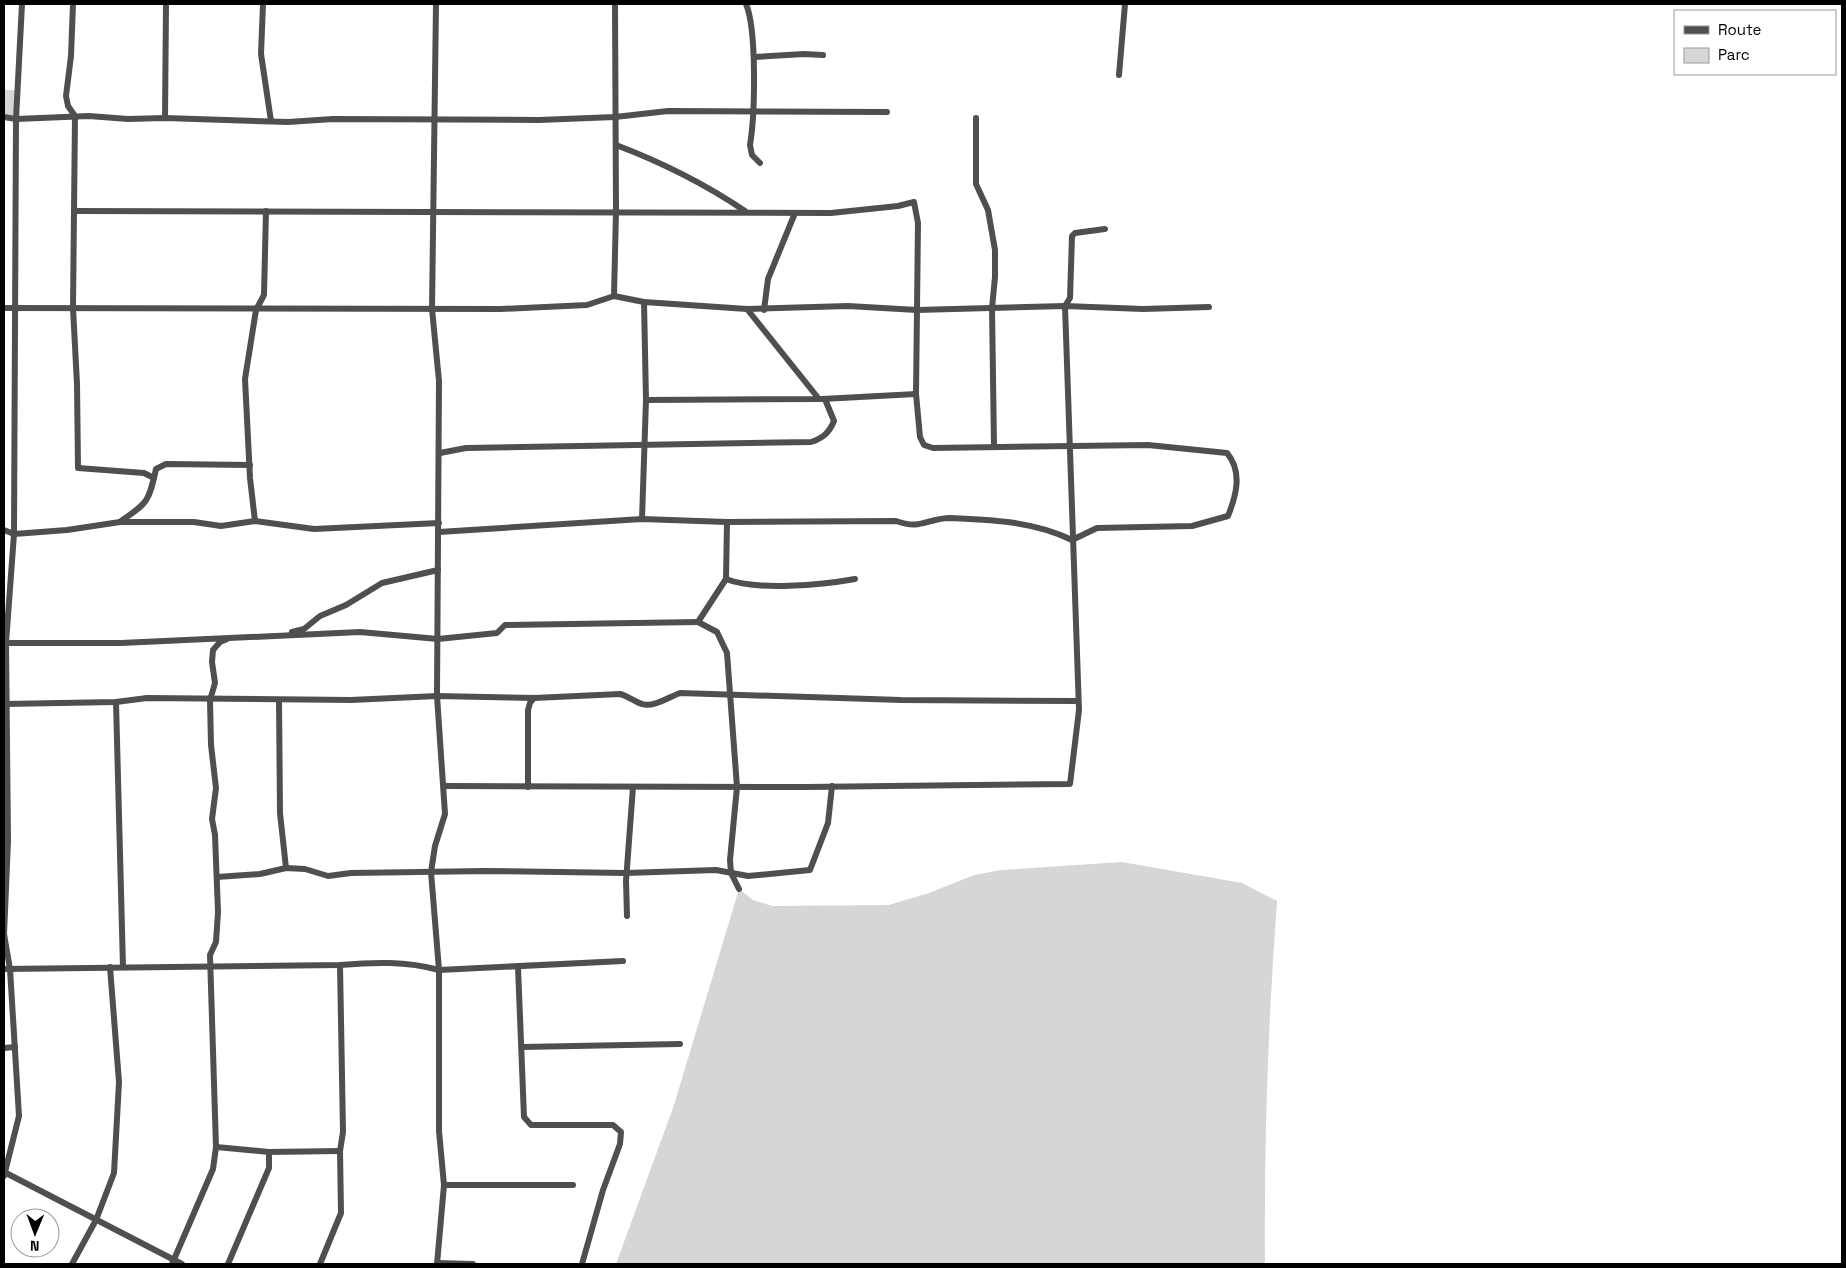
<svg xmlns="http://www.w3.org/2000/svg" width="1846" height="1268" font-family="'Space Grotesk',sans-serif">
<rect width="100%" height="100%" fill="#fff"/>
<g fill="#d6d6d6">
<rect x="4" y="90" width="12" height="25"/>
<path d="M1122,862L1242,883L1277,901C1268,1022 1264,1143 1265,1264H616L674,1105L739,889L753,900L772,906L889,905L929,893L974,875L1001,870Z"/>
</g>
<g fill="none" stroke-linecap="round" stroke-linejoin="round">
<g stroke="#4f4f4f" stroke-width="6">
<path d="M73,4L71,56L66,96L68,106L75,116L73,308L77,384L78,468L144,473L154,478"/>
<path d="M263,4L261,54L271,121"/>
<path d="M436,4L432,309L439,381L437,696L445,814L435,846L431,872L439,970V1131L444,1185L437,1264"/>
<path d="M746,4C757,30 755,115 750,145L752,155L760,163"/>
<path d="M754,57L804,54L823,55"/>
<path d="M1119,75L1125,4"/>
<path d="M4,117L16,119L89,116L128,119L165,118L288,122L333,119L539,120L615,117L668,111L887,112"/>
<path d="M165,118L166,4"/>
<path d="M976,118V184L988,210L995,250V277L992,308L994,446"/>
<path d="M616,145C661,162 705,184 745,211"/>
<path d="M75,211L831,213L898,206L914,202L918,223L916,394L920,437L924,445L933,448L1148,445L1227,453C1243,472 1236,496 1228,516L1192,526L1097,528L1072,540C1033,521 992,520 949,518C926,519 921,530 896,521L727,522L642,519L439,532"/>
<path d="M614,296L616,211L615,4"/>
<path d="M644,302L747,309L848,306L917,310L1065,306L1143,309L1209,307"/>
<path d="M4,308L501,309L587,305L614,296L644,302L646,400L642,519"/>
<path d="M764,310L768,279L795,213"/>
<path d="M822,399L916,394"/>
<path d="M646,400L819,399L747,309"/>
<path d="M440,453L466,448L811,442C823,438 829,433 834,421L825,399"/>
<path d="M121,521C148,503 149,501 156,469L166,464L250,465"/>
<path d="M255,521L250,478L245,379L256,310L264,295L266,211"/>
<path d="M727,522L726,579L698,622L717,632L727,653L737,787L730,860L731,873L739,889"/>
<path d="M4,530L14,534L67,530L120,522H194L221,526L255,521L314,529L439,523"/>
<path d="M726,579C756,591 822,585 855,579"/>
<path d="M292,632L304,629L320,616L346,605L382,583L438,570"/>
<path d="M4,643H121L360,632L438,639L497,633L505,625L698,622"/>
<path d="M279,700L280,813L286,868"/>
<path d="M116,702L123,967"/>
<path d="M4,704L116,702L147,698L351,700L437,696L534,698L620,694C628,696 635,702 642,704C653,708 669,697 680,693L901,700L1078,701"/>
<path d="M444,786L806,787L1070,784L1079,710L1065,306L1070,298L1072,236L1075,233L1105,229"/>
<path d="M528,787V710L530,703L534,698"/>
<path d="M217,877L260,874L286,868L305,869L328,876L351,873L486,871L626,873L716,870L748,876L810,870L828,823L832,786"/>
<path d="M627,916L626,881L633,787"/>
<path d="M518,967L524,1117L531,1125H613L621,1132L620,1144L603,1190L582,1264"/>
<path d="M4,969L340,965C374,962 406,961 439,970L623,961"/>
<path d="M522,1047L680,1044"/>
<path d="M4,1048L15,1047"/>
<path d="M216,1147L269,1152L340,1151"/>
<path d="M6,1173L182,1264"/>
<path d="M4,1176L19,1116L10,969L4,934L8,841L6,643L14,534L16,119L22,4"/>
<path d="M444,1185H573"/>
<path d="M437,1263L473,1264"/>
<path d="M72,1264L96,1220L114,1173L119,1082L110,967"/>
<path d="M172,1264L213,1169L216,1147L210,955L216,942L218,912L215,835L212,819L216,788L211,745L210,700L215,683L212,662L213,650L220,642L227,639"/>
<path d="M228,1264L269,1168V1152"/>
<path d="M320,1264L341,1213L340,1151L343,1132L340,965"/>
</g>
</g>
<rect width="1846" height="1268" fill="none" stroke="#000000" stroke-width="10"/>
<rect x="1674" y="10" width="162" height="65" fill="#ffffff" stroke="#999999"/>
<rect x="1684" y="26" width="25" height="8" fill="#4f4f4f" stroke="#999999"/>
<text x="1718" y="35" font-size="15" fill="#000000">Route</text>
<rect x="1684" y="48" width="25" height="15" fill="#d6d6d6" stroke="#999999"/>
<text x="1718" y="60" font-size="15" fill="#000000">Parc</text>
<g transform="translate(35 1233) rotate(181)"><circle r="24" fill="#ffffff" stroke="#999999"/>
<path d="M0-4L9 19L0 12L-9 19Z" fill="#000000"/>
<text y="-8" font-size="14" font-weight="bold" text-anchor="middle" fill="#000000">N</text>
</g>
</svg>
